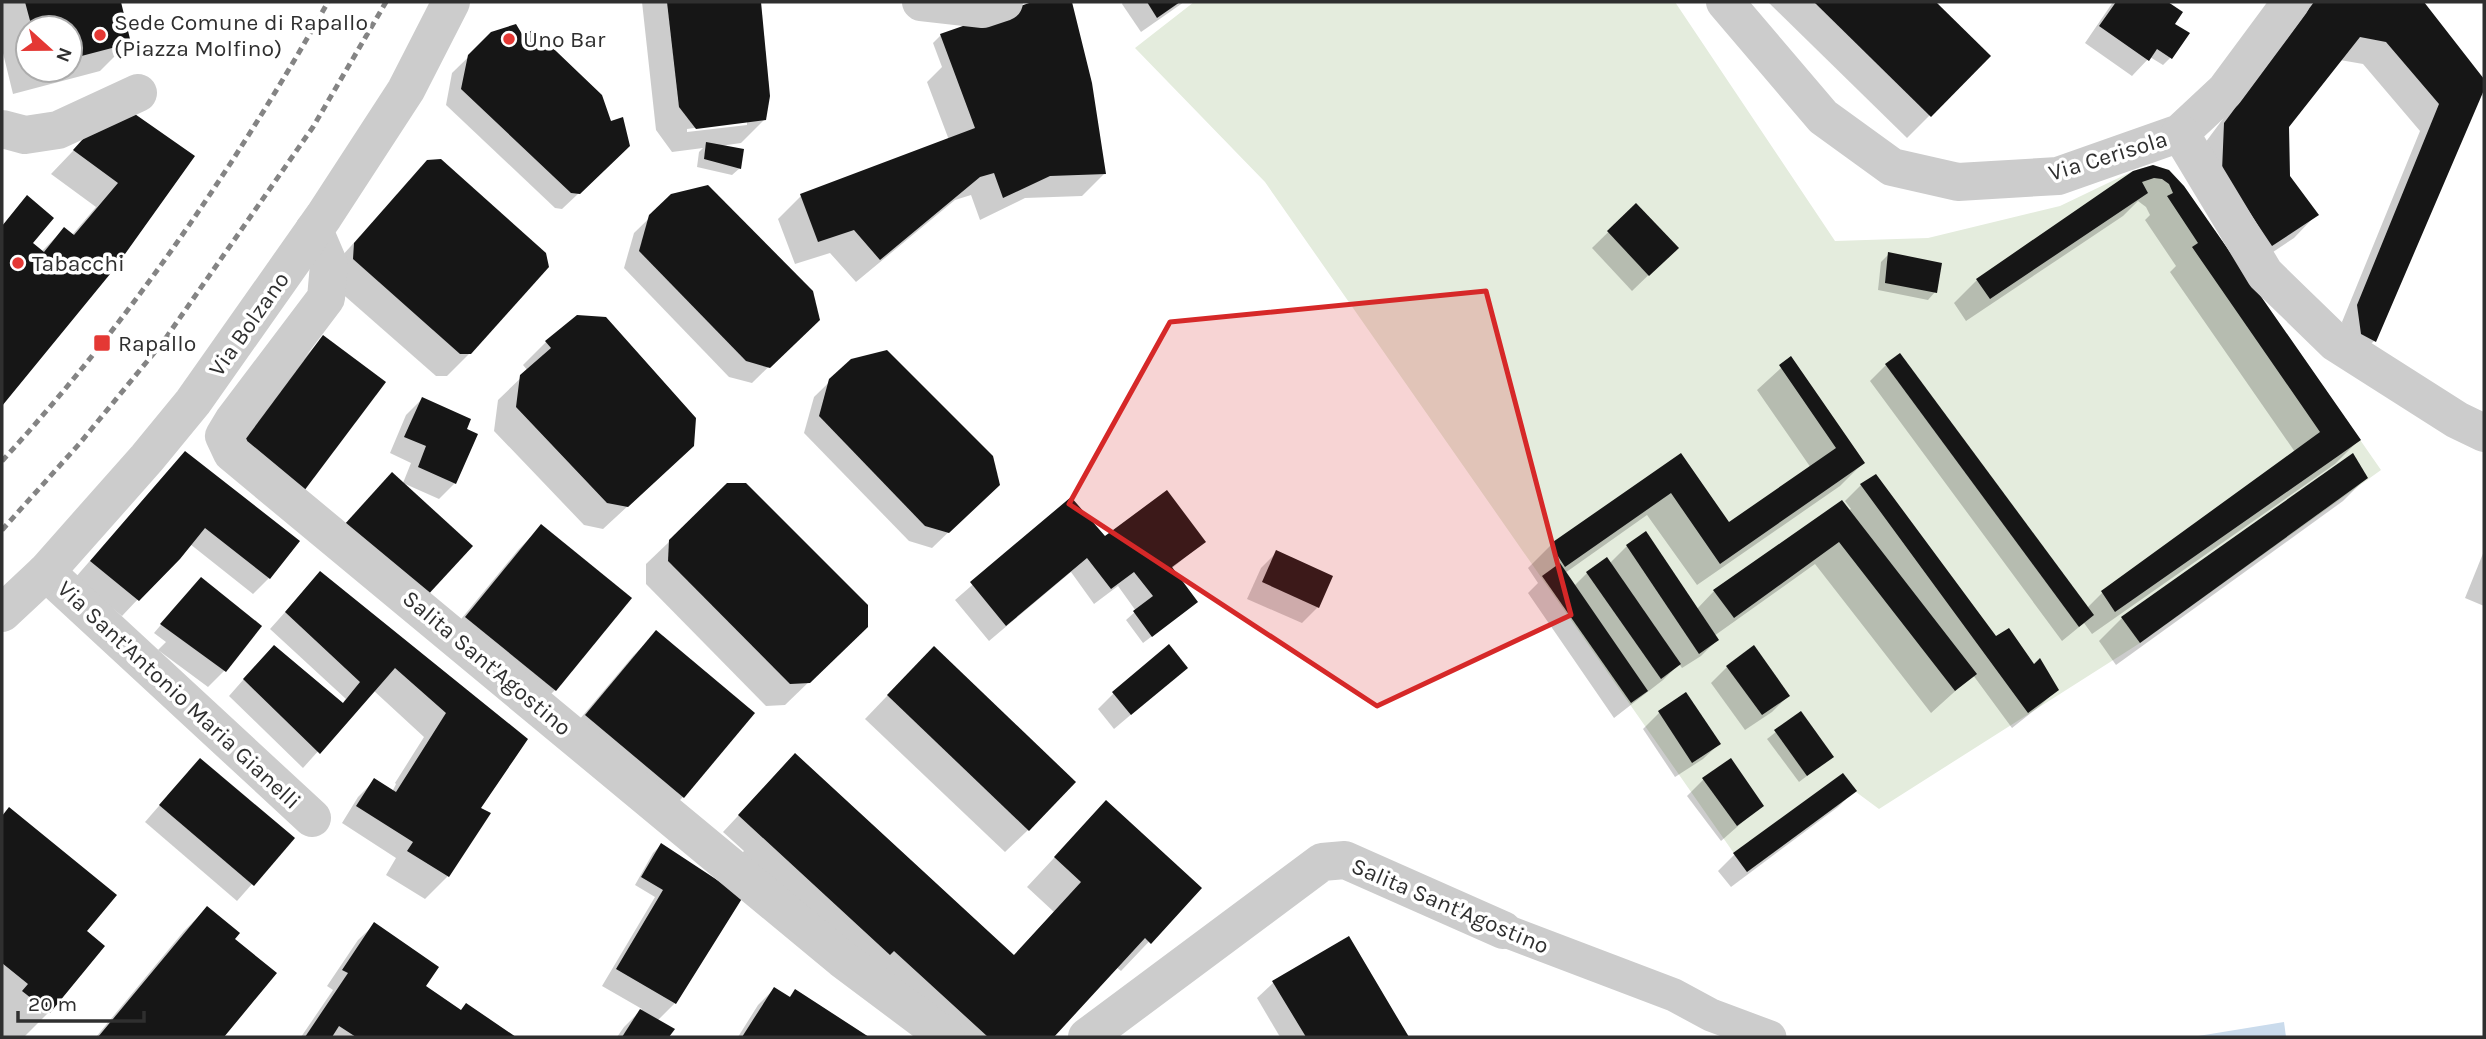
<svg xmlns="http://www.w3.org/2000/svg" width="2486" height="1039" font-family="Karla,sans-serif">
<rect width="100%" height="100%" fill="#fff"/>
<path fill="#e4ecdd" d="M1194,2H1675L1835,241L1928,238L2060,206L2133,171L2153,165L2169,170L2184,186L2381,470L2140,643L1879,809L1856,792L1747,872L1265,182L1135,48Z"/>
<path fill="#cadbec" d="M2284,1022L2286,1037H2192Z"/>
<g fill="#0003" fill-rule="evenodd">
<path d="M2,2H119L129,42L100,71L13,94L2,49ZM28,28H70V70H28Z"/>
<path d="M642,2H759L768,96L764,120L741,143L720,146L740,168L732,175L697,167L699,152L703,148L672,152L656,130ZM747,121V125L687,132V129Z"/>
<path d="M1038,2H1070L1105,173L1082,196L1025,198L980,220L971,195L955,200L856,282L830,253L795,264L778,219L801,196L949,140L927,82L942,67L933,43L941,35Z"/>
<path d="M1123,2H1184L1141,32L1122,4Z"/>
<path d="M1768,2H1934L1989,56L1907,138Z"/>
<path d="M2113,2H2164L2180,13L2168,31L2170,58L2163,65L2150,57L2132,76L2085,43Z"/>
<path d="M2310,2H2422L2484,82L2374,341L2358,356L2342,322L2420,131L2363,64L2340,60L2287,127L2288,176L2316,215L2294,238L2249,268L2202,147Z"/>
<path d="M492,34L612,162L562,209L555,208L446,105L452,73Z"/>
<path d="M93,130L192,156L2,403V226L28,198L31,243L41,252L64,229L72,235L96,207L51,174Z"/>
<path d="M428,161L470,353L447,376H436L330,283L331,268Z"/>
<path d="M2168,171L2359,440L2335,464L2092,634L2084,623L2062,641L1870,381L1886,365L2087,608L2102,593L2295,452L2170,272L2176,266L2145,220L2150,215L2146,207L2138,201L2123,216L1966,321L1954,303L1977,280L2134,172Z"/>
<path d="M672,196L818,319L752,383L729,377L624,268L634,233Z"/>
<path d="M1636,205L1660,264L1632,291L1592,248Z"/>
<path d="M1889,254L1935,292L1928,300L1878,290L1881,262Z"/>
<path d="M578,317L668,469L603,529L584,525L494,431L498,400L528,371L523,365L546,342Z"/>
<path d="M323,338L383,383L220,468L301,361Z"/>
<path d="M1791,359L1863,463L1840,486L1697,585L1647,515L1565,573L1574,586L1587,573L1609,564L1627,546L1645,534L1696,610L1714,591L1848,511L1851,509L1845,501L1861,485L1996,639L2034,666L2057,689L2041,705L2012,728L1973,675L1931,713L1815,564L1714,636L1717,640L1701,656L1682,668L1679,664L1663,680L1614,718L1528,593L1538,583L1528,568L1551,545L1681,456L1728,525L1811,468L1757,390Z"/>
<path d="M852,360L982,500L932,548L909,541L804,433L814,397Z"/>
<path d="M422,399L455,483L439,499L403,483L411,463L390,453L406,415Z"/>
<path d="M169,470L269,578L253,594L190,544L122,616L75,578Z"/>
<path d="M2366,478L2343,501L2116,665L2099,641L2122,618Z"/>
<path d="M1070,500L1104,538L1204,542L1171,569L1188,609L1143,643L1126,620L1136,611L1118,586L1094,604L1071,572L989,641L955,600Z"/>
<path d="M541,527L630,598L555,690L532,713L443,641L518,550Z"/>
<path d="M670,541L842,650L785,705L766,706L646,584V564Z"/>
<path d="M2484,551V606L2465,598Z"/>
<path d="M1277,552L1318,607L1302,623L1247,599L1261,568Z"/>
<path d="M320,573L525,739L479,808L448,876L425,899L386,875L396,858L342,823L358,797L374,781L392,792L396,784L395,783L424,737L373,690L303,768L229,696L258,663L342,704L346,699L270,629Z"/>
<path d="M193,587L260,626L224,671L208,687L158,650L166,642L154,633Z"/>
<path d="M656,633L683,797L660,820L563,739L633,656Z"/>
<path d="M1727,667L1788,696L1772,712L1745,730L1711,683Z"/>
<path d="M1186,668L1114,729L1098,709L1114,693Z"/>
<path d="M911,671L1028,830L1005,852L865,719Z"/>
<path d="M1686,694L1719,744L1703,759L1675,777L1643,729L1659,713Z"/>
<path d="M1800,713L1832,757L1799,782L1767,739Z"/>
<path d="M1731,760L1762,805L1721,841L1687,796L1703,780Z"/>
<path d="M780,771L1013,956L1054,912L1027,887L1106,802L1199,889L1121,971L1116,967L1052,1037H928L737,858L744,851L723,832Z"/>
<path d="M1842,775L1854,791L1838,807L1731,887L1718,871L1734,855Z"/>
<path d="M185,776L292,839L237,901L145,822Z"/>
<path d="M10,809L85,931L49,1012L24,1037H2V817Z"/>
<path d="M661,845L675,1003L657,1021L672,1030L667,1037H617L624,1027L642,1009L602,986L655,897L635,885L653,853Z"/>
<path d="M207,908L233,939L274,973L221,1037H96L184,931Z"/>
<path d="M374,925L423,986L461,1011L466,1006L513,1037H301L333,990L327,986L358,940Z"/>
<path d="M1348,938L1407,1037H1280L1257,998L1273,983Z"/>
<path d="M774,989L788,998L795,992L866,1037H738L758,1005Z"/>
</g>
<g fill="#161616">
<path d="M25,2H121L131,43L70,59V28H32Z"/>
<path d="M667,2H761L770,96L766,120L696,129L679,107Z"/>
<path d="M1032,2H1072L1092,83L1106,174L1050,176L1003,198L994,173L980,177L880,260L854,230L818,242L800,194L975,128L940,34Z"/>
<path d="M1147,2H1180L1157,18Z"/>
<path d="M1814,2H1936L1991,56L1931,117Z"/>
<path d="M2116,2H2168L2183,12L2175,24L2190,33L2172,59L2157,49L2149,61L2099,26Z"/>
<path d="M2314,2H2424L2484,79V90L2376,342L2361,334L2357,305L2439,104L2386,42L2360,37L2289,127L2290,176L2319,215L2272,246L2222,171L2224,123Z"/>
<path d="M516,24L522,34L534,30L602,95L611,121L623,117L630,146L580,194L571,193L461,89L468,55L491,32Z"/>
<path d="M132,112L195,156L115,268L2,406V226L27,195L54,218L33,243L44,252L64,227L74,235L118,183L73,150L92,129Z"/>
<path d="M706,142L744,149L741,169L704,159Z"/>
<path d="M441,159L546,253L549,267L471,354H460L353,259L354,243L427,160Z"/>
<path d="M2153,165L2169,170L2184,186L2361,440L2115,612L2101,591L2320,432L2192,247L2198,243L2167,196L2173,193L2169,184L2162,179L2154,178L2142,182L2148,193L1990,299L1976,279L2133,171Z"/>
<path d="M708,185L813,291L820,320L770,368L746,361L639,251L649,215L671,194Z"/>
<path d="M1636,203L1679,248L1649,276L1607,231Z"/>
<path d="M1888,252L1942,263L1937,293L1885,283Z"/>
<path d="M577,315L606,317L696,418L694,446L628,507L607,503L516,407L520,375L551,348L545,341Z"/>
<path d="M323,335L386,382L304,491L242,444Z"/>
<path d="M887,350L993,456L1000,485L949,533L925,526L819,416L829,379L851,359Z"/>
<path d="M1900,353L2094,615L2079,627L1885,364Z"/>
<path d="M1791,356L1865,463L1720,564L1671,493L1565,567L1550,544L1681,453L1729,522L1836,448L1779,365Z"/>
<path d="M422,397L471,419L467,429L478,434L456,484L418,467L426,446L404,437Z"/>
<path d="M185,451L300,541L270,579L205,528L180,559L139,601L90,561Z"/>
<path d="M2353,453L2368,478L2140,643L2121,617Z"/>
<path d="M392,472L473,546L425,598L344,525Z"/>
<path d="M1876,474L1996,636L2009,628L2034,664L2040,658L2059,690L2028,713L1860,484Z"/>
<path d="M727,483H746L868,605V627L810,683L790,684L668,561L669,540Z"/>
<path d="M1167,490L1206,542L1172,567L1198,602L1152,637L1133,611L1153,596L1134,572L1111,589L1087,558L1006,626L970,582L1071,497L1105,536Z"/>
<path d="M1842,500L1977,674L1955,691L1839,542L1734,618L1713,590Z"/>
<path d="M541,524L632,598L556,691L465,617Z"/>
<path d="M1646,531L1719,640L1699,654L1626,545Z"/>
<path d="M1276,550L1333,576L1319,608L1262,582Z"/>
<path d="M1607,557L1681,664L1661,679L1586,572Z"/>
<path d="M1560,563L1648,691L1631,703L1542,576Z"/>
<path d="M320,571L528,739L481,808L491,813L449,877L407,851L413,842L356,806L374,778L396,792L446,713L395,668L320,754L243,679L274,645L343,703L360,682L285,612Z"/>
<path d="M201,577L262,626L226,672L160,624Z"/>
<path d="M656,630L755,713L684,798L585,715Z"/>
<path d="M1169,644L1188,668L1131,715L1112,692Z"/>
<path d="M1754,645L1790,696L1762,715L1726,666Z"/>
<path d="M934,646L1076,782L1029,831L887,695Z"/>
<path d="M1686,692L1721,744L1692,763L1658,711Z"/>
<path d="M1801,711L1834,757L1807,776L1774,730Z"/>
<path d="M795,753L1014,955L1081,882L1054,857L1106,800L1202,888L1151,944L1145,938L1054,1037H988L894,951L890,955L738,815Z"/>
<path d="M200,758L295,838L254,886L159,805Z"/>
<path d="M1731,758L1764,806L1737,826L1702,778Z"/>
<path d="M1843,773L1857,791L1747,872L1733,853Z"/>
<path d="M9,807L117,895L87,931L105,946L50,1013L22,991L28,984L2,963V816Z"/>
<path d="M661,843L743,897L676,1004L616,969L663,890L641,877Z"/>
<path d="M207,906L240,933L235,939L277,973L224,1037H98Z"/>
<path d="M374,922L439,967L426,986L461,1010L466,1003L516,1037H356L339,1026L332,1037H305L348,973L342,970Z"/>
<path d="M1349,936L1394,1012L1409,1037H1306L1272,981Z"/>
<path d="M774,987L790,997L795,989L869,1037H742Z"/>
<path d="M640,1009L675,1029L669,1037H622Z"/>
</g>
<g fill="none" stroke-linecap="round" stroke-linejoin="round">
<path stroke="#ccc" stroke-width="33" d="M1503,930L1674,995L1711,1015L1770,1037"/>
<g stroke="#ccc" stroke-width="38">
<path d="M921,2L983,9L1004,2"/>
<path d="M1725,2L1823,117L1892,167L1958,182L2058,176L2180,133L2225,91L2291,2"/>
<path d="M2,129L25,135L58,130L138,93"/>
<path d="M2180,133L2265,274L2336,343L2457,420L2484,433"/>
<path d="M314,230L329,265L326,298L233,421L224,436L232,453L842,959L946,1037"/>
<path d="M46,572L312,818"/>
<path d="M1087,1037L1322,862L1345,860L1503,930"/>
</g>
<path stroke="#ccc" stroke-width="38" d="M2,613L46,572L147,458L193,402L324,216L406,90L451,2"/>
<g stroke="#848484" stroke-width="5" stroke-dasharray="7 5" stroke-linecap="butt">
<path d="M2,461C129,323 236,165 328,2"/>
<path d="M2,530L80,443L163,342L313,127L386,2"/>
</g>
</g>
<path fill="#d62828" fill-opacity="0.2" stroke="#d62828" stroke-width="5" stroke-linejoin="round" d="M1486,291L1571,615L1377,706L1069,504L1170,322Z"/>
<g fill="#e43834" stroke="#fff" stroke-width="2.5">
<circle cx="100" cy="35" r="7"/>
<circle cx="509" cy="39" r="7"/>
<circle cx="18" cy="263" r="7"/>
<rect x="93" y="334" width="18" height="18" rx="3.5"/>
</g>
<g text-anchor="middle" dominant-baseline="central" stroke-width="7" stroke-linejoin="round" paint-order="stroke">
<g font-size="23" fill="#2f2f2f" stroke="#fff" text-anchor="start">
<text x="114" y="22">Sede Comune di Rapallo<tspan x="114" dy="26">(Piazza Molfino)</tspan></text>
<text x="523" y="39">Uno Bar</text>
<text x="32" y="263">Tabacchi</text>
<text x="118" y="343">Rapallo</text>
</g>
<g font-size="23" fill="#2f2f2f" stroke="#fff">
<text transform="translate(2108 156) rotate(-17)">Via Cerisola</text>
<text transform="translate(249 324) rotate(-55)">Via Bolzano</text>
<text transform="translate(487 663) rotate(40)">Salita Sant'Agostino</text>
<text transform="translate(179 695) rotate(43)">Via Sant'Antonio Maria Gianelli</text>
<text transform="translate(1450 906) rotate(23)">Salita Sant'Agostino</text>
</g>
</g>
<rect width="2486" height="1039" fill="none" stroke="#2f2f2f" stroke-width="7"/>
<g transform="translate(49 49) rotate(111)"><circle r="33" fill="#ffffff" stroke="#acacac" stroke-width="2"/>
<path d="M0-5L12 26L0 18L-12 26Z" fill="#e43834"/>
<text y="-10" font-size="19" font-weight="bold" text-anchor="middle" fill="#2f2f2f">N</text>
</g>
<path d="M18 1011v10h126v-10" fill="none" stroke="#2f2f2f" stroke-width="3.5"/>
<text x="28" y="1011" font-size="21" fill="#2f2f2f" stroke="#ffffff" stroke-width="5" paint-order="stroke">20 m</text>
</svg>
